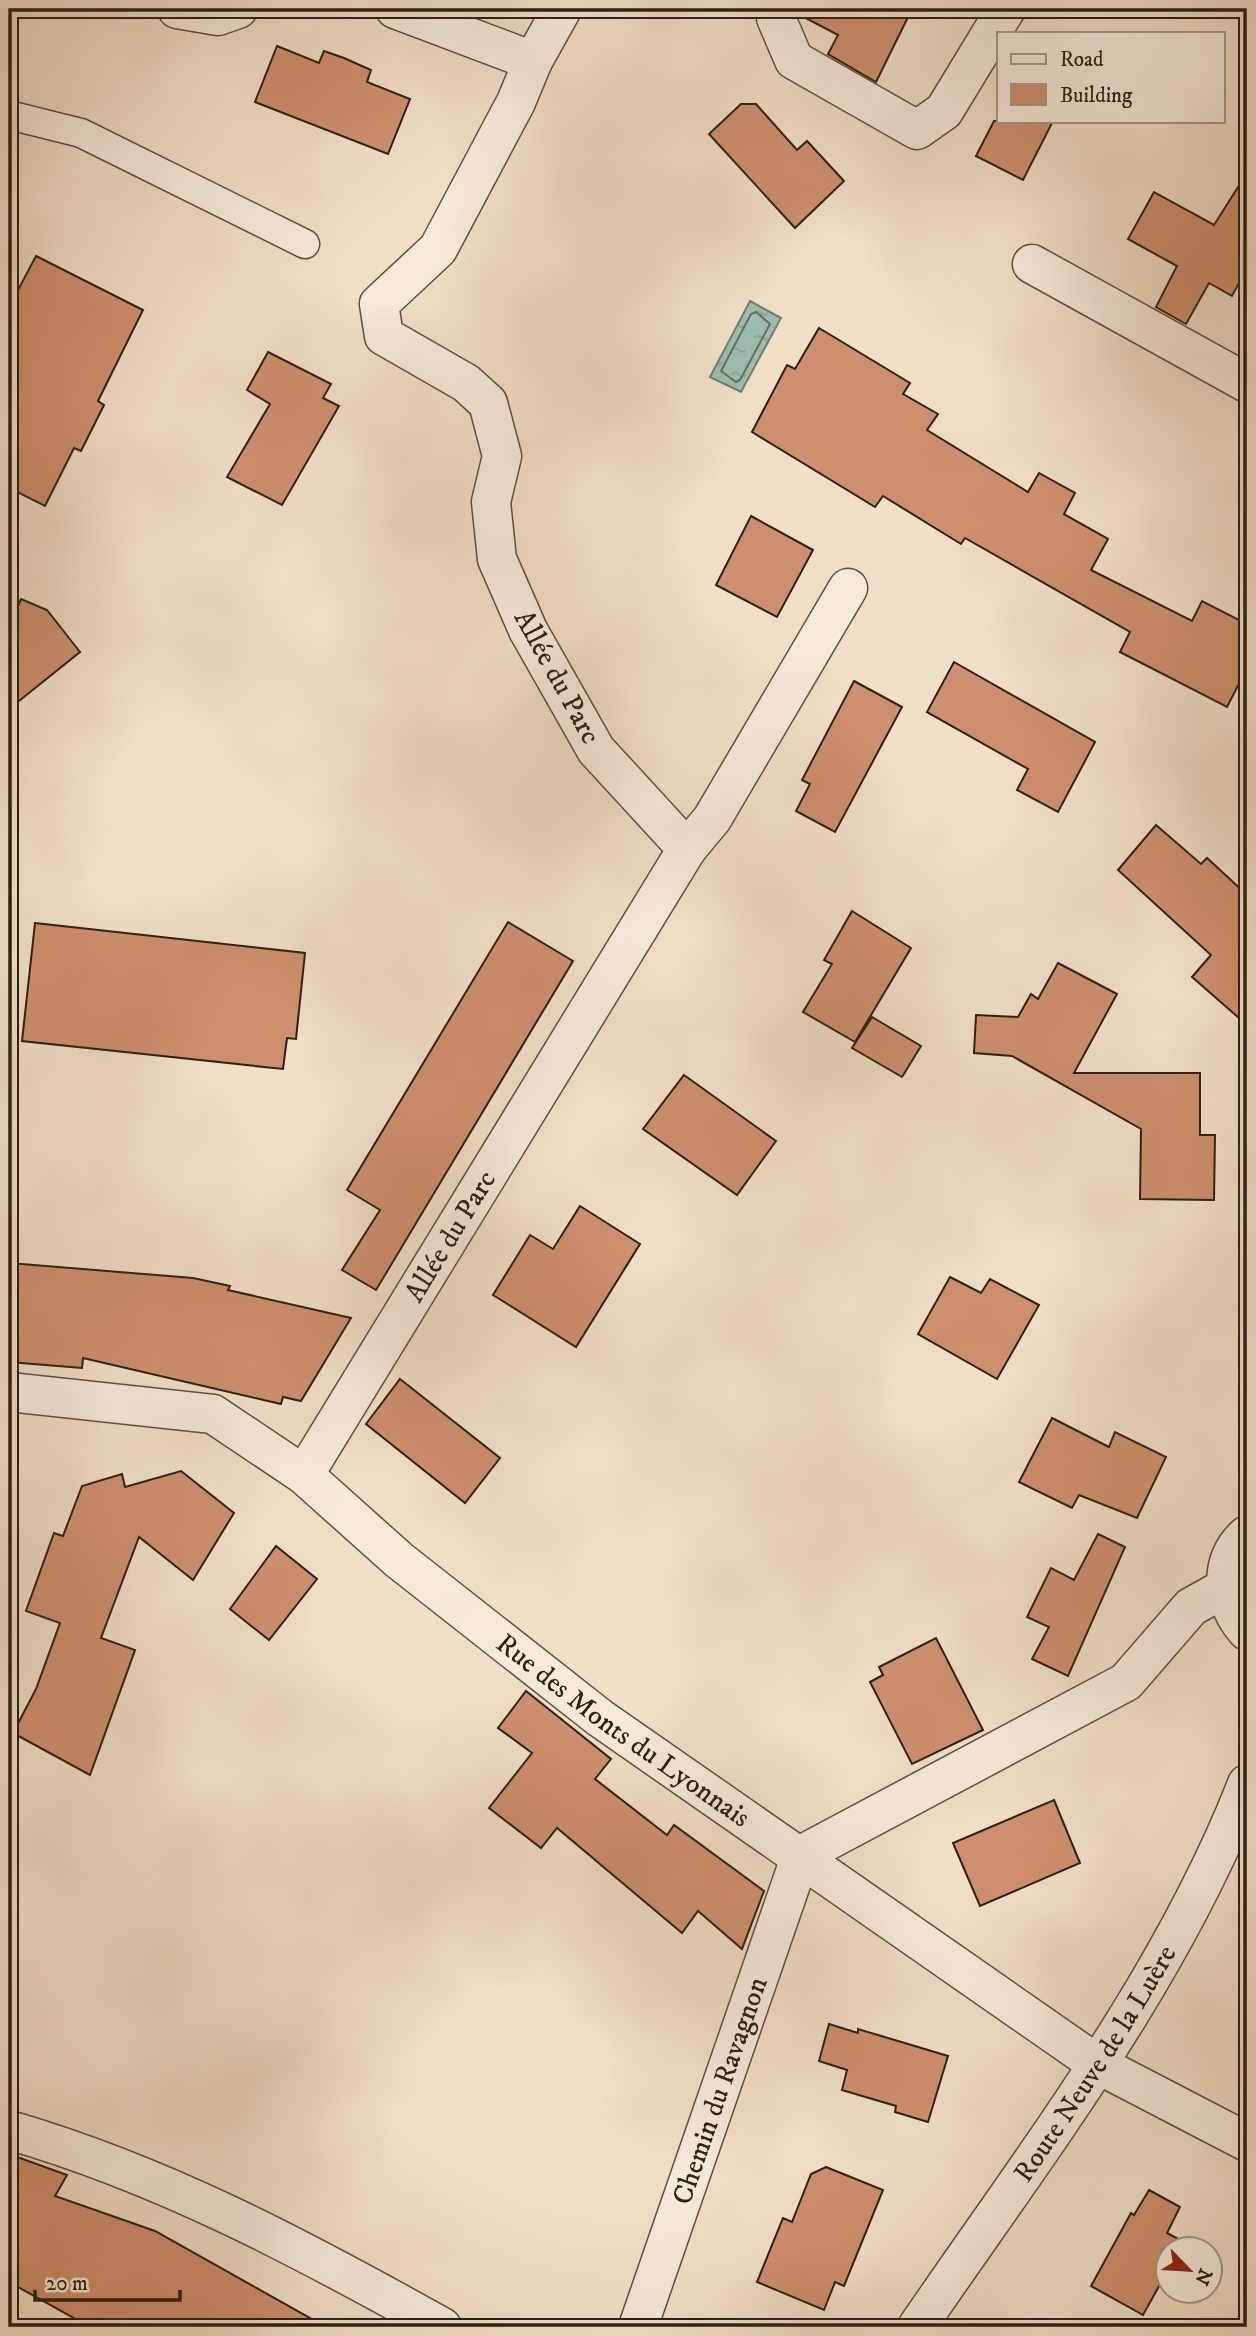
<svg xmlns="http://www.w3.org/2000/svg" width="1256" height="2336" font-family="'IM FELL DW Pica',serif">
<defs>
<pattern id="water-ripples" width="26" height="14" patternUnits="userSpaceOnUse" patternTransform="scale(1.75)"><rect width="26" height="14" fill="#9cbdae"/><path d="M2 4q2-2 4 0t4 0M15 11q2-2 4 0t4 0" fill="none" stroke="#87a295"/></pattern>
</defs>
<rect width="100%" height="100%" fill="#f1dfc7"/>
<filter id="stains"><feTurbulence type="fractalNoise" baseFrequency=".00286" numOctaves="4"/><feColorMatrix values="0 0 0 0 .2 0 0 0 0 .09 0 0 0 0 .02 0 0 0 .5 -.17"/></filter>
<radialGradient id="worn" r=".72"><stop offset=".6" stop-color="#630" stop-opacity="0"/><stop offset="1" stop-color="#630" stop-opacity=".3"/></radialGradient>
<path fill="url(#water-ripples)" stroke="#6f7e70" stroke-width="2" d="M750,301L781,318L741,392L710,377Z"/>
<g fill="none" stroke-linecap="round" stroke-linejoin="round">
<path stroke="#646e60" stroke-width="2" d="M756,312L770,324L740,380L736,382L721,371L751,314Z"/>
</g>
<g fill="#ce8f6e" stroke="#2b2013" stroke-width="2">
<path d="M796,9H912L876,82L828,54L838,35L798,14Z"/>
<path d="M277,46L319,63L324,51L344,58L371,70L367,82L410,99L388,154L255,102Z"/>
<path d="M741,104H756L797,150L807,141L844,181L795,228L709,134Z"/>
<path d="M994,121H1053L1023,180L976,156Z"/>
<path d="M1247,173V268L1232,296L1209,283L1186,324L1156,307L1177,266L1128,239L1154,192L1214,225Z"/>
<path d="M36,256L143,310L98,401L104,405L81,451L74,448L45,506L9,488V307Z"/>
<path d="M819,328L910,383L903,394L938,414L927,430L1028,492L1039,473L1075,493L1064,514L1108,539L1091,570L1192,621L1202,601L1247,624V668L1227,707L1120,652L1130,632L965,538L961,544L883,496L875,507L752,432L787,365L795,369Z"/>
<path d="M268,352L331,384L323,398L339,406L282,505L227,477L270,404L247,390Z"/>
<path d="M751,516L813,550L777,617L716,585Z"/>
<path d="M21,599L47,610L80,652L9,709V628Z"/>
<path d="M954,662L1095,742L1058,812L1017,790L1028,769L927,712Z"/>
<path d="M854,681L902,707L835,832L796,811L810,784L802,780Z"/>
<path d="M1156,825L1201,864L1207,858L1247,895V1025L1192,977L1211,955L1118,870Z"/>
<path d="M852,911L911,948L855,1042L803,1012L832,964L824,960Z"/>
<path d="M508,922L573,961L376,1290L342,1270L380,1210L347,1190Z"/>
<path d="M35,923L305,953L296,1039L287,1038L283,1069L22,1041Z"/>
<path d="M1058,963L1117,994L1074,1073H1200V1135H1215L1214,1200L1140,1199L1141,1129L1012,1056L974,1053L976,1015L1018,1017L1031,994L1038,999Z"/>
<path d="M872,1017L921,1046L902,1077L852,1048Z"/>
<path d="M684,1075L776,1141L737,1195L643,1129Z"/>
<path d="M580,1206L640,1244L576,1347L493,1295L530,1235L553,1249Z"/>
<path d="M9,1263L193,1278L230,1286L228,1290L351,1318L301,1401L283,1397L281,1404L83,1358L82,1368L9,1362Z"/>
<path d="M950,1277L981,1293L990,1279L1039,1305L997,1379L918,1334Z"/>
<path d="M400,1379L500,1458L465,1503L366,1424Z"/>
<path d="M1052,1418L1109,1447L1115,1432L1166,1457L1137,1518L1079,1495L1072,1508L1019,1482Z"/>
<path d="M181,1471L234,1513L193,1580L139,1537L101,1638L135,1650L90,1775L13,1733L36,1689L60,1623L26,1611L54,1533L63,1536L82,1486L122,1474L125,1487Z"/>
<path d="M1098,1534L1125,1547L1068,1676L1032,1659L1049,1627L1027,1617L1051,1568L1074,1580Z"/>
<path d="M276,1546L317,1579L269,1640L230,1609Z"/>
<path d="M936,1638L983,1730L912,1764L870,1682L883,1675L879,1667Z"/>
<path d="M526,1691L611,1759L595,1779L667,1835L674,1825L764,1891L742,1949L698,1911L682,1933L557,1828L541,1848L489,1808L532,1753L498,1728Z"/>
<path d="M1054,1800L1080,1863L980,1906L953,1843Z"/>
<path d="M829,2024L858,2033V2029L948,2056L928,2122L895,2112L896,2106L842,2090L847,2070L819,2061Z"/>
<path d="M9,2154L67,2175L55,2196L155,2231L326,2327H90L9,2282Z"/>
<path d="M826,2167L883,2190L844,2286L835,2282L824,2310L757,2282L783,2218L792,2222L811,2174Z"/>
<path d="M1149,2190L1180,2207L1167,2233L1184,2242L1181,2249H1168V2270L1143,2315L1091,2286L1131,2213L1134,2215Z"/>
</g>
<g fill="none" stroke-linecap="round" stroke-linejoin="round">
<g stroke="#5c5040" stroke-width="31">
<path id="service" d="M9,115L81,133L305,244"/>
</g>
<g stroke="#5c5040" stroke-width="41">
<g id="minor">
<path d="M177,9L218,16L238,9"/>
<path d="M395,9L533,61L562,9"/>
<path d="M776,18L794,60L917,130L944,111L1006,9"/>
<path d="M1032,264L1247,383"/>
<path d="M687,849L712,819L848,588"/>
<path id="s1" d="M9,1392L213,1414L304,1475L399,1560L600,1718L1097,2064L1247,2142"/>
<path id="s2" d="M304,1475L687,849L596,750L528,630L497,559L491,502L502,456L488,403L466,383L384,336L379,304L438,249L516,102L533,61"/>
<path d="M801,1855L1126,1682L1191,1607L1225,1588"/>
<path d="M9,2130C164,2175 302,2249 442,2327"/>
<path id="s3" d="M638,2327L801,1855"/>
</g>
</g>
<g stroke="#5c5040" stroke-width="41">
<g id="tertiary">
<path d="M1247,1535C1217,1561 1222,1604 1247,1631"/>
<path id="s4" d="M917,2327C1036,2153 1170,1981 1247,1784"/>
</g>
</g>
<use href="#service" stroke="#f6eadb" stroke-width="28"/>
<use href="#minor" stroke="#f6eadb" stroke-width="38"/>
<use href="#tertiary" stroke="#f6eadb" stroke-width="38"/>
</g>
<g text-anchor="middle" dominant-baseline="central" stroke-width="7" stroke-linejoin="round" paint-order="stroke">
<g font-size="28" fill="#2b2013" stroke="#f6eadb">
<text transform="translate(557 677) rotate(61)">Allée du Parc</text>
<text stroke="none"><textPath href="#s2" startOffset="280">Allée du Parc</textPath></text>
<text stroke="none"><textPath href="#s1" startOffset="724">Rue des Monts du Lyonnais</textPath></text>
<text stroke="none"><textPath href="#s4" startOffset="318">Route Neuve de la Luère</textPath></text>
<text stroke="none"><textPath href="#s3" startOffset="250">Chemin du Ravagnon</textPath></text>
</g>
</g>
<rect width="1256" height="2336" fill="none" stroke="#f1dfc7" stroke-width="35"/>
<rect x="10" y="10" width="1235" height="2315" fill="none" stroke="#2b2013" stroke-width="3.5"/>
<rect x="18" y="18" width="1221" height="2301" fill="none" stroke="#2b2013" stroke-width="2"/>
<rect x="997" y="32" width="228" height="91" fill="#f6eadb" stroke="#a5998b" stroke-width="2"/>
<rect x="1011" y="54" width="35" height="10" fill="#f6eadb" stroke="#a5998b" stroke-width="2"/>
<text x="1060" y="66" font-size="21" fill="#2b2013">Road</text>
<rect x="1011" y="84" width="35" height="21" fill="#ce8f6e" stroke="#a5998b" stroke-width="2"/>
<text x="1060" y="102" font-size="21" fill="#2b2013">Building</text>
<g transform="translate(1189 2270) rotate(115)"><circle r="33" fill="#f6eadb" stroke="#a5998b" stroke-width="2"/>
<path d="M0-5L12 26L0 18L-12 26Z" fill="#8f2418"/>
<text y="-10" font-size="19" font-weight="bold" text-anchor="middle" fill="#2b2013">N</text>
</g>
<path d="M35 2290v10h145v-10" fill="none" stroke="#2b2013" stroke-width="3.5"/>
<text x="46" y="2290" font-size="21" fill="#2b2013" stroke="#f6eadb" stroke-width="5" paint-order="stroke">20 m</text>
<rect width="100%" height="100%" filter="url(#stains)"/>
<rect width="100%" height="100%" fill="url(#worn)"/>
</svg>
